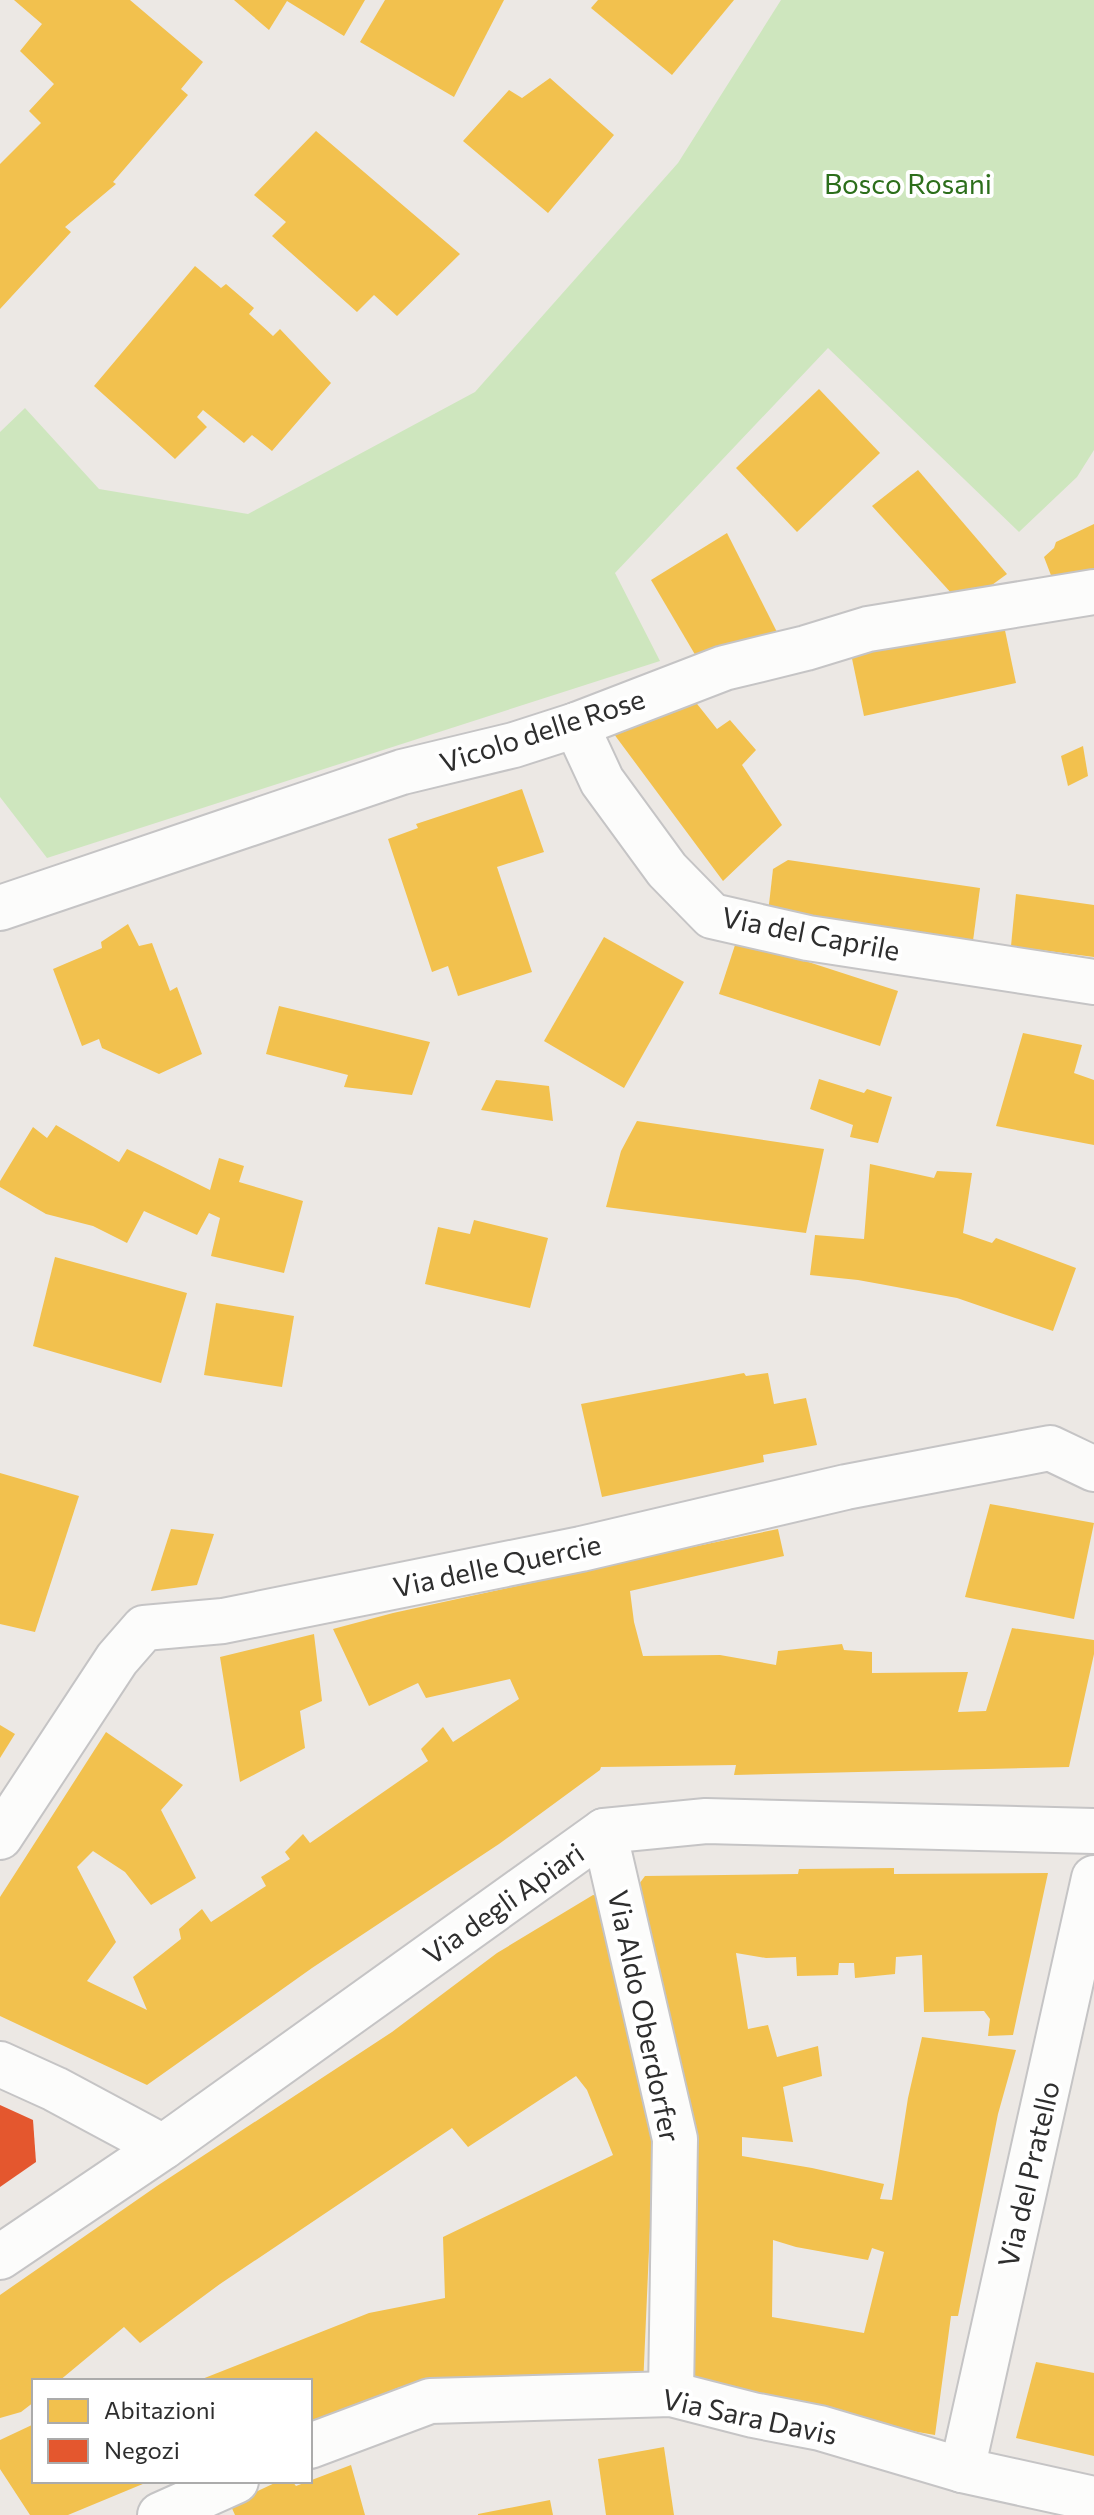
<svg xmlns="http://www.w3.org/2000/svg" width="1094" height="2515" font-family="Commissioner,sans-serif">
<rect width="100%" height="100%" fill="#ece8e4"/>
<path fill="#cee6be" d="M781,0H1094V450L1077,477L1019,532L828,348L615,573L660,661L47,858L0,797V432L25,408L99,489L248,514L475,392L678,163Z"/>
<g fill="#f2c14e" fill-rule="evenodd">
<path d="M14,0H130L203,62L181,89L188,95L113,182L116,184L65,227L71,232L0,309V164L41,123L29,111L54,84L20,51L42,24Z"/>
<path d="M234,0H365L344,36L287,1L269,30Z"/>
<path d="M385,0H504L454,97L360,42Z"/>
<path d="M598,0H734L672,75L591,8Z"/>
<path d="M550,78L614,135L548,213L463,141L509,90L522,98Z"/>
<path d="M316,131L460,254L397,316L374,295L357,312L272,236L286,222L254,195Z"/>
<path d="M195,266L221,288L226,284L254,308L249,314L273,336L280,329L331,383L272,451L252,435L244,443L203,410L197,417L207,427L175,459L94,386Z"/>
<path d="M819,389L880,453L797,532L736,468Z"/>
<path d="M918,470L1007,574L963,606L872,506Z"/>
<path d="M1094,524V576L1057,591L1044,557L1054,548L1056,542Z"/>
<path d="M727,533L780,638L700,663L651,580Z"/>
<path d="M1002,616L1016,683L864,716L850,649Z"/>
<path d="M686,690L717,729L730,720L756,750L742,765L782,825L723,881L608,726Z"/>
<path d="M1083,746L1088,776L1068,786L1061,756Z"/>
<path d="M522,789L544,852L497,867L532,972L458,996L448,966L432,972L388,839L418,828L416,824Z"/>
<path d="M788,860L980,888L973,941L768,913L773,869Z"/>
<path d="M1016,894L1094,905V957L1011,946Z"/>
<path d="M128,924L139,946L152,943L170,991L177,987L202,1054L159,1074L102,1048L99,1039L82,1046L53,969L102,948L101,942Z"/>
<path d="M604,937L684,982L624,1088L544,1041Z"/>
<path d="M737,939L898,991L880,1046L719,994Z"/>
<path d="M279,1006L430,1042L412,1095L344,1087L348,1075L266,1054Z"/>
<path d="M1023,1033L1082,1045L1074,1073L1094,1080V1145L996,1126Z"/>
<path d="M819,1079L864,1093L867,1089L892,1097L878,1143L850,1137L853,1125L810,1109Z"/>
<path d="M496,1080L549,1086L553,1121L481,1110Z"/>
<path d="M637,1121L824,1149L806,1233L606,1207L621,1151Z"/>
<path d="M56,1125L119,1162L127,1149L210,1190L219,1158L244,1166L239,1182L303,1201L284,1273L211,1256L220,1218L209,1213L197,1235L144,1211L127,1243L93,1226L46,1214L0,1187V1181L33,1127L47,1138Z"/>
<path d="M870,1164L934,1178L937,1171L972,1173L963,1233L992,1243L996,1238L1076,1268L1053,1331L957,1298L858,1280L810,1275L815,1235L864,1239Z"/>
<path d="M474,1220L548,1238L530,1308L425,1284L438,1227L470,1234Z"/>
<path d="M55,1257L187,1293L161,1383L33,1346Z"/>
<path d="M216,1303L294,1316L282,1387L204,1375Z"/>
<path d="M744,1373L746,1376L768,1373L774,1404L806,1398L817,1445L763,1455L764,1462L602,1497L581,1404Z"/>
<path d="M0,1473L79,1496L35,1632L0,1624Z"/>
<path d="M990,1504L1094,1523L1074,1619L965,1597Z"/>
<path d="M171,1529L214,1534L197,1585L151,1591Z"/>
<path d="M778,1529L784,1556L630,1591L634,1622L643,1656L720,1655L776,1665L778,1651L842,1644L844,1650L872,1652V1673L968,1672L958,1712L986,1711L1012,1628L1094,1640V1654L1069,1767L734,1775L736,1765L601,1767L600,1770L499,1844L312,1968L147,2085L0,2016V1897L106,1732L183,1785L161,1810L196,1878L151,1905L125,1872L93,1851L77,1867L116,1942L87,1981L147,2010L133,1977L181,1939L179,1929L202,1909L211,1922L266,1886L261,1877L290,1859L285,1852L303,1834L310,1843L428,1761L421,1749L443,1727L453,1742L519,1699L510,1679L426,1698L418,1683L369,1706L333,1629L393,1613L549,1579L550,1577Z"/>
<path d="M314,1634L322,1701L300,1711L305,1748L240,1782L220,1657Z"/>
<path d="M0,1725L15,1734L0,1758Z"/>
<path d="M894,1868V1874L1048,1873L1013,2035L988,2036L990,2019L984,2011L924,2012L922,1955L896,1957L895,1974L855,1978L854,1963H839L838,1975L797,1976L796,1957L766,1958L736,1953L748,2029L768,2025L777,2057L818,2046L822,2076L783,2087L793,2142L742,2137V2156L812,2168L884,2184L880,2199L892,2200L908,2098L922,2037L1016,2050L998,2114L958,2316H951L935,2435L860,2422L682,2397L636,1888L645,1876L798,1874L799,1869ZM773,2240L796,2247L868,2260L872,2248L884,2252L864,2333L772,2317Z"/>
<path d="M593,1895L598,1896L654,2136L643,2387L456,2380L400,2387L310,2423V2381H197L369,2313L445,2298L443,2237L613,2155L587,2090L576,2076L468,2147L452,2128L220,2284L140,2343L124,2327L59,2381H34V2402L21,2412L0,2418V2295L157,2186L392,2032L497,1953Z"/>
<path d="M1036,2362L1094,2373V2456L1016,2438Z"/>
<path d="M34,2424V2481H150L68,2515H30L0,2469V2440Z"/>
<path d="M664,2447L674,2515H606L598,2459Z"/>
<path d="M351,2465L365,2515H235L230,2504L279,2481H292L296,2486Z"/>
<path d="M550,2500L553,2515H478V2514Z"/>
</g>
<path fill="#e4572e" d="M0,2105L33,2120L36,2162L0,2187Z"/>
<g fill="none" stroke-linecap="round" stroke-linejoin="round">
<g stroke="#c5c4c5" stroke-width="48">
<g id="minor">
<path d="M576,725L602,781L667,870L712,916L808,938L1094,982"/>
<path d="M0,908L402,772L514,745L576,725L724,668L806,648L868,629L1094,592"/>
<path d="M604,1831L675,2139L671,2394"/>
<path d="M0,1837L117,1659L144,1628L223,1621L581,1549L846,1487L1050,1448L1094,1469"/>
<path d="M0,2064L55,2089L163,2147"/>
<path d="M0,2257L163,2147L604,1831L706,1821L1094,1831"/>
<path d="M310,2446L430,2401L671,2394L753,2415L820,2428L962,2470L1094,2499"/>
<path d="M962,2470L1094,1878"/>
<path d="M160,2515L236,2481"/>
</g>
</g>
<use href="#minor" stroke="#fcfcfb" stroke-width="44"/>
</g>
<g text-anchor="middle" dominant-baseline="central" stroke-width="8" stroke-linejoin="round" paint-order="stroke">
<g font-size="28" fill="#2c6e1b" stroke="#fff">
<text x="908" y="183">Bosco Rosani</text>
</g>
<g font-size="28" fill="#2e2e2e" stroke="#fff">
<text transform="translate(542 730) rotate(-18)">Vicolo delle Rose</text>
<text transform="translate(811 933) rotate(11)">Via del Caprile</text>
<text transform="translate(497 1565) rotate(-12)">Via delle Quercie</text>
<text transform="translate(503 1903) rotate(-35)">Via degli Apiari</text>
<text transform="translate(645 2016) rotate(78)">Via Aldo Oberdorfer</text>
<text transform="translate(1028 2174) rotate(-77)">Via del Pratello</text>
<text transform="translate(750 2416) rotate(12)">Via Sara Davis</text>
</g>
</g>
<rect x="32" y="2379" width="280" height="104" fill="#ffffff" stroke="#ababab" stroke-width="2"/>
<rect x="48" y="2399" width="40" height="24" fill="#f2c14e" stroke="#ababab" stroke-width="2"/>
<text x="104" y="2419" font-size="24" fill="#2e2e2e">Abitazioni</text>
<rect x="48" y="2439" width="40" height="24" fill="#e4572e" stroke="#ababab" stroke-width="2"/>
<text x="104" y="2459" font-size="24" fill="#2e2e2e">Negozi</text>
</svg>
